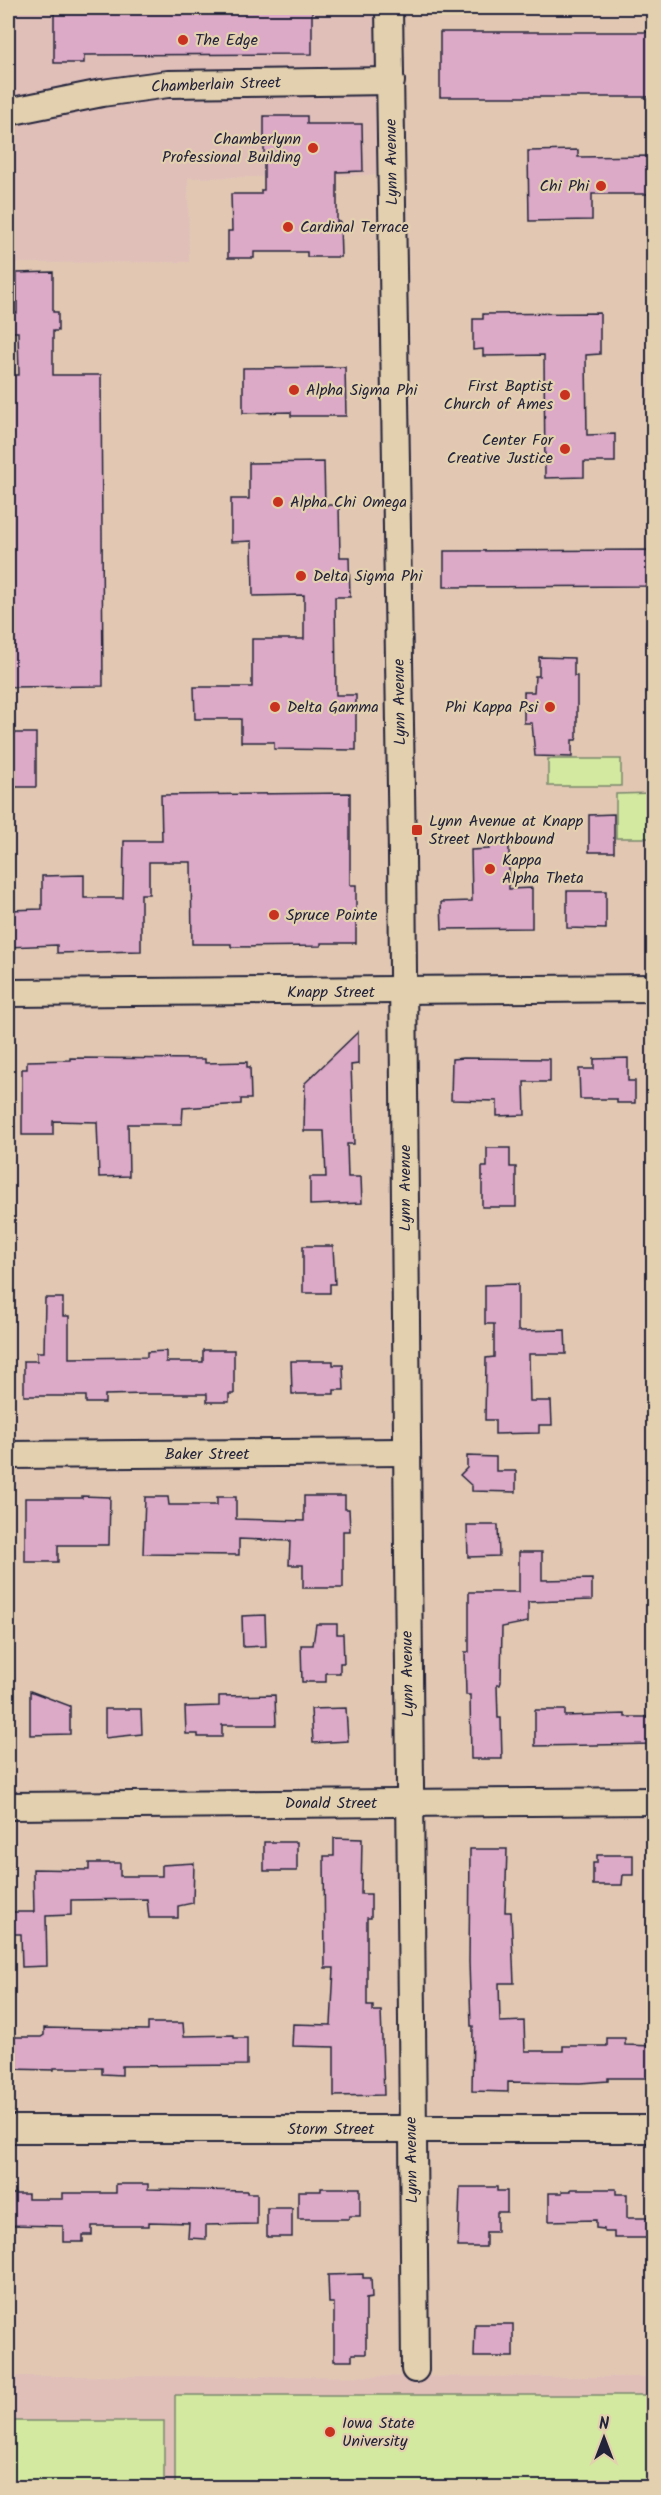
<svg xmlns="http://www.w3.org/2000/svg" width="661" height="2495" font-family="Kalam,sans-serif">
<rect width="100%" height="100%" fill="#e2c8b3"/>
<filter id="ink" filterUnits="userSpaceOnUse"><feTurbulence type="fractalNoise" baseFrequency=".0167" numOctaves="2"/><feDisplacementMap in="SourceGraphic" scale="12" xChannelSelector="R" yChannelSelector="G"/><feConvolveMatrix kernelMatrix="1 2 1 2 8 2 1 2 1" color-interpolation-filters="sRGB"/></filter>
<g filter="url(#ink)">
<g fill="#e0bfb9">
<path d="M8,8H375L379,175L188,178L189,262L8,263Z"/>
<path d="M8,2376L653,2377V2487H8Z"/>
</g>
<g fill="#d2e99f" stroke="#7a866d" stroke-width="1.5">
<rect x="548" y="759" width="73" height="27"/>
<path d="M653,793V838H616V794Z"/>
<rect x="175" y="2395" width="478" height="92"/>
<rect x="8" y="2421" width="156" height="66"/>
</g>
<g fill="#dca9c6" stroke="#22223b" stroke-width="1.5">
<path d="M54,8H312V54L84,55V63H54Z"/>
<rect x="440" y="32" width="214" height="65"/>
<path d="M264,116H307V124H362L363,171L337,172V222H340L341,257H307V252H254V258H228V231H232L231,194H261V190H264Z"/>
<path d="M578,150V157L652,156V194H592V220L529,221L528,151Z"/>
<path d="M53,272V312H58V331H53V375H101L103,686L8,687V375H19L18,332H8V313H17V273Z"/>
<path d="M600,313V354L586,355L587,435L615,434V462H584V477L545,478L544,355L483,356V349L473,350V319H483V314Z"/>
<path d="M345,367L346,416H291V412L243,413V368Z"/>
<path d="M324,462L325,505H339L340,557H349L350,597H335L336,695H356V750L274,749V742H241V719H195L194,687H252V639H304V595L253,596L252,541L231,542V499H249V463Z"/>
<path d="M654,550V586L444,587V551Z"/>
<path d="M539,657L574,658V676H577V737L576,740H572V757L535,756L532,723H524V692H534L535,676H539Z"/>
<rect x="8" y="733" width="28" height="54"/>
<path d="M350,793V885H356V943H321V946L231,947V944H192L191,862H149V894H141V951L57,953V945L8,947V910L42,909V876L84,875V898H123L124,841H162L161,795Z"/>
<path d="M614,814V852H589V815Z"/>
<path d="M509,843V889L532,888V928L442,929L441,902L472,901L471,850L489,849L488,844Z"/>
<path d="M567,891H606V929L567,928Z"/>
<path d="M358,1032V1064L351,1065L354,1144H347L348,1177H361L362,1203L310,1205V1177H326L324,1131H304L305,1083Z"/>
<path d="M70,1058L205,1059V1063L247,1062V1067H250L251,1099H241V1104L183,1108L182,1124H128L129,1176L99,1177L97,1122L53,1121V1135H22V1069H27V1061L70,1060Z"/>
<path d="M464,1058L550,1059V1082H524L525,1115L497,1116V1101L451,1100L452,1059Z"/>
<path d="M628,1058V1081H635V1103H617V1099H580L579,1069H594V1059Z"/>
<path d="M487,1148H510V1167H516V1207H482V1167H487Z"/>
<path d="M303,1246H333L335,1284H330V1293H303Z"/>
<path d="M518,1284V1331L565,1330L566,1354H529L530,1401H551L552,1425H539V1433L495,1434V1420H485L486,1358L494,1357V1324H485V1285Z"/>
<path d="M45,1298H63V1316H69V1358L147,1357V1352L166,1351V1362H203V1350H234V1394H229V1402H207V1394H146L105,1395V1403H86V1396H24V1361H37V1352H44Z"/>
<path d="M291,1361H333V1365H343L344,1390H334V1394H292Z"/>
<path d="M467,1456L496,1457V1471H516V1492L472,1491V1486L460,1475L467,1468Z"/>
<path d="M82,1496L110,1497L109,1545H58V1562H25V1498H82Z"/>
<path d="M304,1496H345V1509H349L350,1531H343V1588H303V1565H289L290,1541L239,1539V1555L143,1554L145,1497H168L169,1505H217V1497H236V1519L304,1521Z"/>
<path d="M467,1525H498L499,1556L468,1557Z"/>
<path d="M519,1552H542V1580L592,1579V1600L528,1602V1622L502,1627L501,1682L500,1685H497L498,1718H501L502,1759H471L470,1695H466L465,1652H469V1592H519Z"/>
<path d="M265,1615L266,1646L243,1647L242,1616Z"/>
<path d="M316,1624H337V1634H343L344,1663H340V1673H326V1682H302L301,1645H313Z"/>
<path d="M30,1691L70,1706V1734L30,1735Z"/>
<path d="M275,1695L276,1725H222V1737H198V1734H186L185,1707L219,1706V1696Z"/>
<path d="M346,1708L348,1741L313,1743L311,1709Z"/>
<path d="M105,1709H141L142,1734L105,1738Z"/>
<path d="M535,1710H565V1716L625,1714V1717H654V1744L535,1746Z"/>
<path d="M334,1838L362,1839L361,1894H371V1918H367V2006H373V2011H381L384,2095L334,2096V2047L292,2046L293,2024L331,2025L334,1968H325L324,1856H334Z"/>
<rect x="264" y="1842" width="33" height="29"/>
<path d="M470,1849H507L505,1912H511L514,1983H499L500,2022L524,2021L525,2051H563V2046H607V2038H625V2045L654,2046V2078H608V2081L580,2083L508,2082V2092L472,2091L473,2026H471L469,1962Z"/>
<path d="M597,1855H633V1875H623L622,1885H593V1863H597Z"/>
<path d="M89,1863H120V1876H162V1865L194,1863L193,1903L178,1906V1918H149L147,1899L71,1900V1915L46,1916L47,1966L22,1967L21,1934H8V1912H34L33,1869L89,1870Z"/>
<path d="M148,2023H183L184,2036L234,2035V2038H247V2065L122,2066V2075L102,2074V2068H54V2070L8,2069V2037H41L44,2035V2028L148,2030Z"/>
<path d="M116,2184H148V2189L247,2191V2193H257V2224L206,2225V2239L188,2238L189,2223L149,2222V2226H92V2235H83V2242H63V2226L8,2225V2194H28V2199H63V2193H116Z"/>
<path d="M460,2187H497V2191H507V2212H497V2232H486V2247H458Z"/>
<path d="M321,2188H360V2216H349V2219H298V2191H321Z"/>
<path d="M571,2189H616V2194H627V2218H654V2238H614V2232H604V2229L596,2228V2220L549,2221V2193H562V2191H571Z"/>
<rect x="267" y="2208" width="25" height="29"/>
<path d="M363,2274V2278H371L372,2298L366,2299V2354H352V2361H334V2303H329L328,2275Z"/>
<path d="M475,2324H513V2357H474Z"/>
</g>
<g fill="none" stroke-linecap="round" stroke-linejoin="round">
<g stroke="#22223b" stroke-width="30">
<g id="street">
<path d="M389,8L402,855L415,2369"/>
<path d="M8,112L102,93L168,84L391,81"/>
<path d="M8,993L654,988"/>
<path d="M8,1455L406,1452"/>
<path d="M8,1806L654,1801"/>
<path d="M8,2129H654"/>
</g>
</g>
<use href="#street" stroke="#e3d0ae" stroke-width="26"/>
</g>
</g>
<g fill="#c8321e" stroke="#e3d0ae" stroke-width="2">
<circle cx="183" cy="40" r="6"/>
<circle cx="313" cy="148" r="6"/>
<circle cx="601" cy="186" r="6"/>
<circle cx="288" cy="227" r="6"/>
<circle cx="294" cy="390" r="6"/>
<circle cx="565" cy="395" r="6"/>
<circle cx="565" cy="449" r="6"/>
<circle cx="278" cy="502" r="6"/>
<circle cx="301" cy="576" r="6"/>
<circle cx="275" cy="707" r="6"/>
<circle cx="550" cy="707" r="6"/>
<rect x="411" y="824" width="12" height="12" rx="3"/>
<circle cx="490" cy="869" r="6"/>
<circle cx="274" cy="915" r="6"/>
<circle cx="330" cy="2432" r="6"/>
</g>
<g text-anchor="middle" dominant-baseline="central" stroke-width="4.5" stroke-linejoin="round" paint-order="stroke">
<g font-size="16" fill="#22223b" stroke="#e3d0ae" text-anchor="start">
<text x="195" y="40">The Edge</text>
<text x="301" y="139" text-anchor="end">Chamberlynn<tspan x="301" dy="18">Professional Building</tspan></text>
<text x="589" y="186" text-anchor="end">Chi Phi</text>
<text x="300" y="227">Cardinal Terrace</text>
<text x="553" y="386" text-anchor="end">First Baptist<tspan x="553" dy="18">Church of Ames</tspan></text>
<text x="306" y="390">Alpha Sigma Phi</text>
<text x="553" y="440" text-anchor="end">Center For<tspan x="553" dy="18">Creative Justice</tspan></text>
<text x="290" y="502">Alpha Chi Omega</text>
<text x="313" y="576">Delta Sigma Phi</text>
<text x="287" y="707">Delta Gamma</text>
<text x="538" y="707" text-anchor="end">Phi Kappa Psi</text>
<text x="429" y="821">Lynn Avenue at Knapp<tspan x="429" dy="18">Street Northbound</tspan></text>
<text x="502" y="860">Kappa<tspan x="502" dy="18">Alpha Theta</tspan></text>
<text x="286" y="915">Spruce Pointe</text>
<text x="342" y="2423">Iowa State<tspan x="342" dy="18">University</tspan></text>
</g>
<g font-size="16" fill="#22223b" stroke="#e3d0ae">
<text transform="translate(216 85) rotate(-2)">Chamberlain Street</text>
<text transform="translate(392 162) rotate(-91)">Lynn Avenue</text>
<text transform="translate(400 702) rotate(-91)">Lynn Avenue</text>
<text x="331" y="992">Knapp Street</text>
<text transform="translate(405 1188) rotate(-90)">Lynn Avenue</text>
<text x="207" y="1454">Baker Street</text>
<text transform="translate(408 1674) rotate(-91)">Lynn Avenue</text>
<text x="331" y="1803">Donald Street</text>
<text x="331" y="2129">Storm Street</text>
<text transform="translate(412 2160) rotate(-91)">Lynn Avenue</text>
</g>
</g>
<rect width="661" height="2495" fill="none" stroke="#e3d0ae" stroke-width="30"/>
<rect x="15" y="15" width="631" height="2465" fill="none" stroke="#22223b" stroke-width="2" filter="url(#ink)"/>
<g transform="translate(604 2438)" stroke="#e3d0ae" stroke-width="4.5" paint-order="stroke">
<path d="M0-4.5L10 22L0 15L-10 22Z" fill="#22223b"/>
<text y="-9" font-size="16" font-weight="bold" text-anchor="middle" fill="#22223b">N</text>
</g>
</svg>
